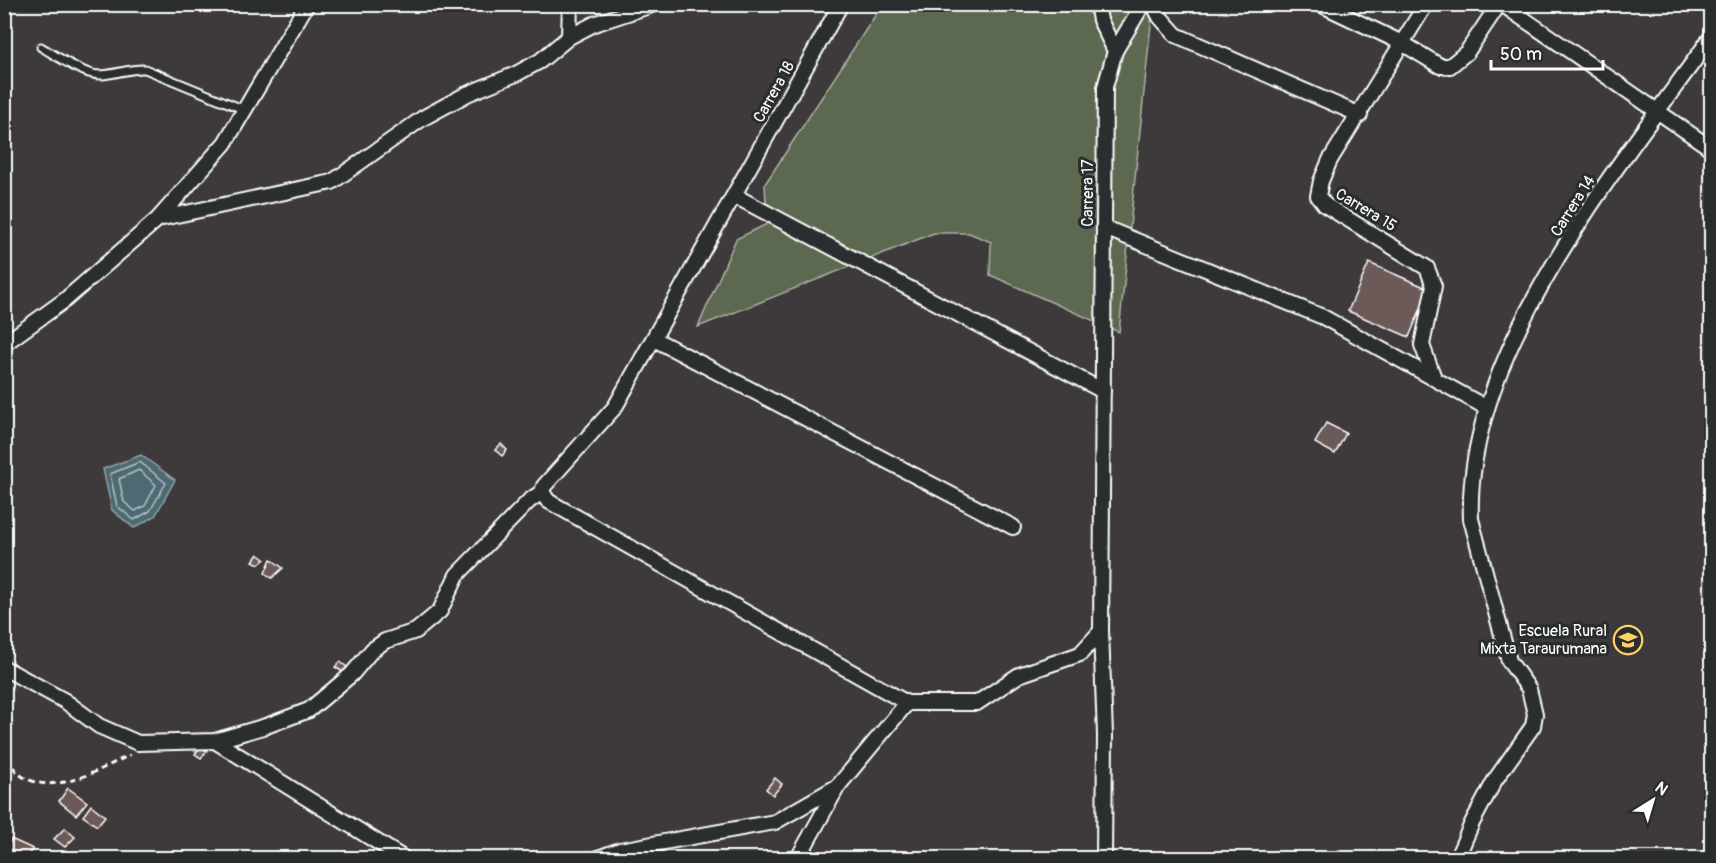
<svg xmlns="http://www.w3.org/2000/svg" width="1716" height="863" font-family="Pangolin,sans-serif">
<rect width="100%" height="100%" fill="#3e3a3b"/>
<filter id="ink" filterUnits="userSpaceOnUse"><feTurbulence type="fractalNoise" baseFrequency=".0167" numOctaves="2"/><feDisplacementMap in="SourceGraphic" scale="12" xChannelSelector="R" yChannelSelector="G"/><feConvolveMatrix kernelMatrix="1 2 1 2 8 2 1 2 1" color-interpolation-filters="sRGB"/></filter>
<g filter="url(#ink)">
<path fill="#5c6850" stroke="#aeb4a8" stroke-width="1.5" d="M882,5H1153L1119,332L990,275L991,242L969,233H934L698,327L736,239L767,224L765,184Z"/>
<path fill="#4d6972" stroke="#94a5aa" stroke-width="1.5" d="M141,455L175,480L155,516L134,528L112,510L103,469Z"/>
<g fill="none" stroke-linecap="round" stroke-linejoin="round">
<g stroke="#b8c3c7" stroke-width="1.5">
<path d="M140,462L166,483L150,511L134,520L117,506L110,474Z"/>
<path d="M139,470L156,485L145,506L135,511L124,502L119,479Z"/>
</g>
</g>
<g fill="#6c5a58" stroke="#fff" stroke-width="1.5">
<path d="M1369,263L1429,289L1409,337L1348,311Z"/>
<path d="M1326,423L1346,433L1335,454L1315,443Z"/>
<path d="M501,444L507,450L502,456L495,450Z"/>
<path d="M258,554L265,559L259,564L253,561Z"/>
<path d="M271,559L283,568L272,578L265,573Z"/>
<path d="M340,662L347,667L343,672L335,667Z"/>
<path d="M200,747L207,751L201,758L195,754Z"/>
<path d="M775,778L782,784L773,795L766,789Z"/>
<path d="M68,788L87,802L76,815L59,801Z"/>
<path d="M91,805L105,816L97,826L83,816Z"/>
<path d="M65,828L75,837L65,847L54,839Z"/>
<path d="M11,839L33,849L25,858L4,856Z"/>
</g>
<g fill="none" stroke-linecap="round" stroke-linejoin="round">
<g stroke="#fff" stroke-width="11">
<path id="service" d="M41,47C57,56 76,70 93,74C106,78 127,68 145,69L245,110"/>
</g>
<g stroke="#fff" stroke-width="18">
<g id="minor">
<path d="M1097,4L1100,20L1115,51"/>
<path d="M1153,4L1160,17L1176,35L1360,115"/>
<path d="M1320,4L1402,43L1440,66H1450L1467,52L1499,4"/>
<path d="M1426,4L1330,160L1321,181L1318,196L1325,205L1427,268L1434,286L1422,345L1434,378"/>
<path d="M1502,4L1712,149"/>
<path d="M569,37L570,4"/>
<path d="M735,196L1103,391"/>
<path d="M158,219L332,182L423,118L467,94L516,74L540,61L569,37L594,24L655,4"/>
<path d="M1105,228L1323,317L1487,408"/>
<path d="M654,339L1013,527"/>
<path d="M4,344L65,300L158,219L225,143L307,4"/>
<path d="M542,492L548,501L907,703H977L1019,675L1080,654L1101,631"/>
<path d="M4,668L65,701L99,726L138,743L215,741L266,726L309,710L352,674L372,650L385,641L416,631L440,611L457,575L529,501L542,492L544,486L615,407L841,4"/>
<path d="M215,741L403,858"/>
<path d="M598,858L620,850L775,822L838,786"/>
<path d="M798,858L838,786L907,703"/>
<path d="M1104,858L1105,735L1101,631L1105,87L1115,51L1143,4"/>
<path d="M1457,858L1472,823L1495,780L1533,726L1535,714L1529,689L1509,661L1471,519C1464,351 1619,167 1712,36"/>
</g>
</g>
<path stroke="#fff" stroke-width="3" stroke-dasharray="6 4.5" stroke-linecap="butt" d="M4,748C8,755 12,768 18,773C50,800 100,769 130,755"/>
<use href="#service" stroke="#2a2d2e" stroke-width="7"/>
<use href="#minor" stroke="#2a2d2e" stroke-width="14"/>
</g>
</g>
<defs>
<g id="school-ring" transform="scale(1.5)"><circle r="9.5" fill="#2a2d2e" stroke="#ffd166" stroke-width="1.5"/><path d="M0-5L7-2L0 1L-7-2ZM-4 1L0 2.5L4 1V4Q0 6-4 4Z" fill="#ffd166"/></g>
</defs>
<g fill-rule="evenodd">
<use href="#school-ring" x="1628" y="640"/>
</g>
<g text-anchor="middle" dominant-baseline="central" stroke-width="6" stroke-linejoin="round" paint-order="stroke">
<g font-size="16" fill="#fff" stroke="#2a2d2e">
<text transform="translate(774 92) rotate(-61)">Carrera 18</text>
<text transform="translate(1088 193) rotate(-90)">Carrera 17</text>
<text transform="translate(1573 206) rotate(-58)">Carrera 14</text>
<text transform="translate(1366 210) rotate(31)">Carrera 15</text>
</g>
<g font-size="16" fill="#fff" stroke="#2a2d2e" text-anchor="end">
<text x="1607" y="631">Escuela Rural<tspan x="1607" dy="18">Mixta Taraurumana</tspan></text>
</g>
</g>
<rect width="1716" height="863" fill="none" stroke="#2a2d2e" stroke-width="24"/>
<rect x="12" y="12" width="1692" height="839" fill="none" stroke="#fff" stroke-width="2" filter="url(#ink)"/>
<g transform="translate(1653 800) rotate(37)" stroke="#2a2d2e" stroke-width="4.5" paint-order="stroke">
<path d="M0-4.5L10 22L0 15L-10 22Z" fill="#ffffff"/>
<text y="-9" font-size="16" font-weight="bold" text-anchor="middle" fill="#ffffff">N</text>
</g>
<path d="M1491 60v9h112v-9" fill="none" stroke="#ffffff" stroke-width="3"/>
<text x="1500" y="60" font-size="18" fill="#ffffff" stroke="#2a2d2e" stroke-width="4.5" paint-order="stroke">50 m</text>
</svg>
